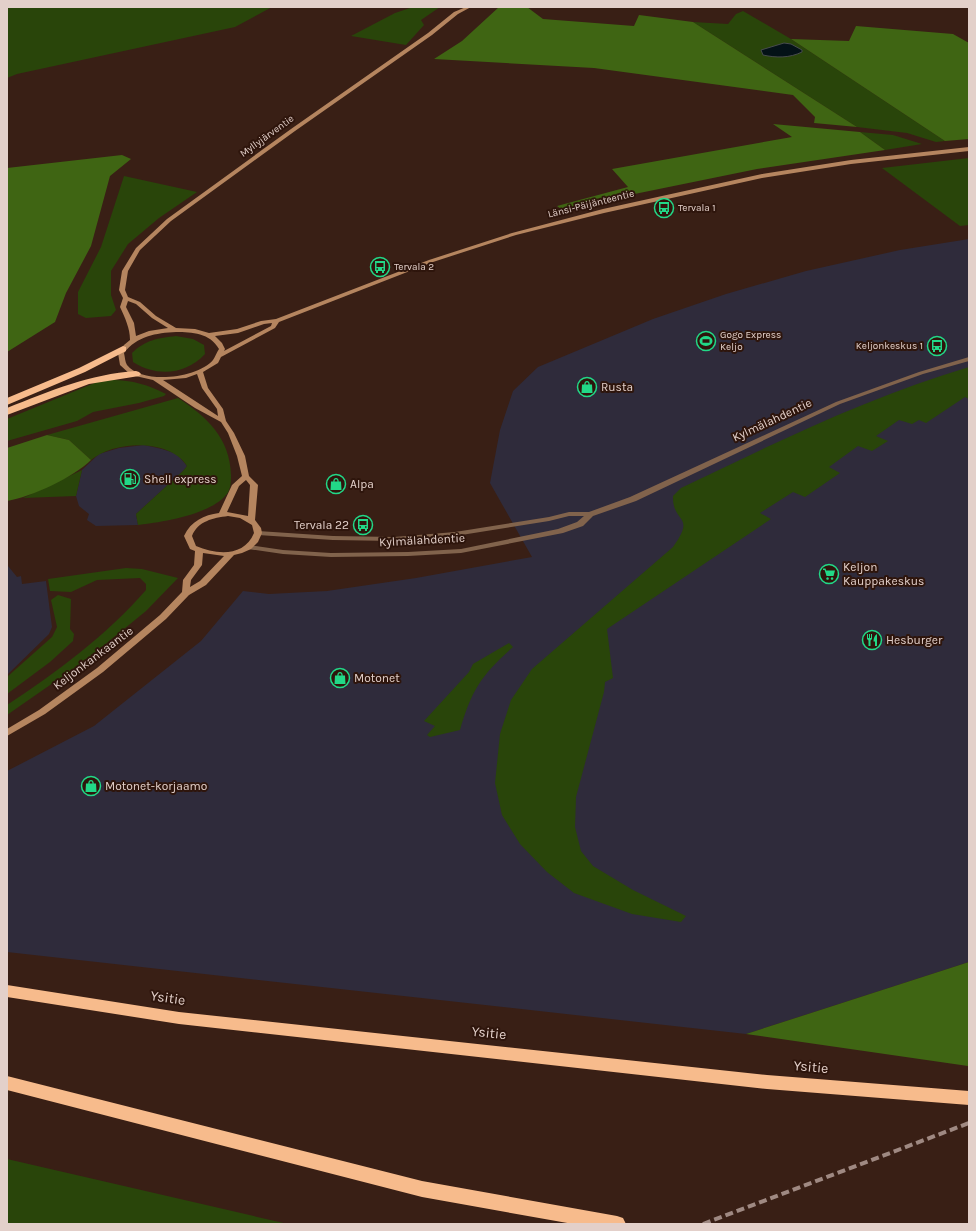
<svg xmlns="http://www.w3.org/2000/svg" width="976" height="1231" font-family="Karla,sans-serif">
<rect width="100%" height="100%" fill="#391f15"/>
<g fill="#2f2b3b">
<path d="M969,239V962L746,1034L7,952V771L94,726L201,641L243,591L269,594L327,591L416,578L532,557L490,483L500,430L513,391L538,367L653,319L726,294L806,271L900,250Z"/>
<path d="M144,445L162,449L177,454L187,466L183,471L136,514L138,525L96,526L87,520L89,514L79,506L76,496L82,470L99,454L119,448Z"/>
<path d="M8,566L17,577L21,576L22,584L46,581L52,627L49,634L7,675Z"/>
</g>
<g fill="#29450a">
<path d="M7,7H272L235,27L17,74L7,78Z"/>
<path d="M413,7H440L421,20L424,25L406,45L351,36L395,13Z"/>
<path d="M743,11L791,39L945,141L936,142L907,133L857,127L693,22L728,24L736,14Z"/>
<path d="M860,132L893,135L922,144L885,150Z"/>
<path d="M969,158V225L960,226L882,168Z"/>
<path d="M124,176L197,192L159,218L128,244L111,271V295L116,310L111,316L86,318L78,314V292L101,247Z"/>
<path d="M176,336L193,339L204,345L205,354C186,375 156,377 133,362L132,353C145,340 158,338 176,336Z"/>
<path d="M969,367V399L965,397L926,423L919,420L912,424L899,420L876,436L888,441L872,451L858,446L829,467L840,473L805,497L793,492L760,513L771,519L607,629L613,678L605,682L604,692L576,797L575,827L581,851L593,866L633,890L686,916L681,922L632,914L574,893L547,872L520,844L502,815L495,783L500,734L511,700L532,669L673,547C697,514 672,524 673,496L681,488C775,443 868,397 969,367Z"/>
<path d="M112,380C133,380 148,385 166,394L164,396L139,403L93,412L77,421L7,441V419L97,382Z"/>
<path d="M178,398C207,417 230,438 231,475C231,481 231,490 226,495C209,515 163,522 138,525L136,514L183,471L187,466C169,438 114,441 91,460L69,440L47,435Z"/>
<path d="M82,470L76,496L23,498Z"/>
<path d="M126,568L142,569L178,578L146,611L86,660L7,715V705C57,672 107,635 146,590V584L140,578L97,580L71,592L50,591L48,579Z"/>
<path d="M58,595L71,599L70,629L74,634L73,641L50,662L7,694V677L52,637L57,627L51,600Z"/>
<path d="M509,643L513,647C482,674 471,691 460,730L430,737L427,735L435,726L424,721L469,672L473,664Z"/>
<path d="M7,1159L288,1224H7Z"/>
</g>
<g fill="#3f6513">
<path d="M499,7H527L543,19L634,26L639,15L693,22L857,127L814,123L815,117L793,95L594,68L434,59L462,41Z"/>
<path d="M856,26L953,34L969,43V139L945,141L791,39L849,41Z"/>
<path d="M773,124L860,132L885,150L757,169L561,209L557,206L628,187L612,169L792,137Z"/>
<path d="M122,155L131,159L110,176L91,246L66,293L55,322L7,352V168Z"/>
<path d="M47,435L69,440L91,460C74,477 31,497 7,501V448Z"/>
<path d="M969,962L968,1066L746,1034Z"/>
</g>
<path fill="#041217" stroke="#474b4d" d="M784,43L791,44L802,50V52C790,58 776,58 763,55L761,50Z"/>
<g fill="none" stroke-linecap="round" stroke-linejoin="round">
<path fill="#81634c" fill-rule="evenodd" d="M969,357V361L923,374L840,404L636,501L593,516L583,526L563,533L461,553L408,556L331,557L283,554L248,549L244,547L248,545L283,550L331,553L408,552L461,549L558,529L577,522L584,516H569L549,521L455,536L394,541L333,540L258,535L254,533L258,531L333,536L394,537L455,532L549,517L569,512H589L630,497L836,402L919,372Z"/>
<path fill="#b5855f" fill-rule="evenodd" d="M466,7H471L458,14L432,35L295,131L171,221L140,250L128,271L125,290L128,297L140,302L156,316L176,328L195,329L209,333L237,329L261,321L276,319L429,260L512,233L603,209L762,174L851,160L969,147V151L851,164L762,178L604,213L516,235L433,262L279,322L275,328L221,357L218,363L203,372L208,388L223,409L226,421L234,433L245,456L249,476L258,485L255,520L261,528L262,533L258,542L251,549L242,553L234,555L206,585L189,595L166,619L103,672L45,714L7,736V729L39,710L97,668L160,615L182,592L183,580L194,565L195,551L190,549L184,536C191,521 204,515 219,513L232,485L242,476L237,456L228,433L221,422L195,408L153,380L131,375L120,365L118,353L124,345L130,340C130,328 125,318 120,307L123,298L119,290L122,271L136,248L167,219L291,129L428,33L454,12ZM128,301L136,304L152,318L168,328L149,331L136,336L134,323L126,307ZM272,323L271,326L224,351L225,349L222,343L215,336L238,333L264,324ZM176,332C192,332 210,333 219,349C217,352 215,357 213,360C198,378 143,385 127,365C125,362 125,357 124,353C137,336 156,333 176,332ZM197,374L202,388L217,409L218,416L163,380L186,378ZM246,480L250,485L248,516L227,512L239,486ZM228,516L240,518L252,525L254,533C244,557 217,555 196,546L192,536C198,521 213,518 228,516ZM203,553L224,556L200,581L190,587L191,580L202,565Z"/>
<g fill="#f7bb8c" fill-rule="evenodd">
<path d="M123,346L126,347V351L85,372L7,405V398L79,368Z"/>
<path d="M136,371L139,372L141,374L139,376L89,384L7,415V408C50,391 90,374 136,371Z"/>
<path d="M7,985L179,1012L767,1075L969,1091V1105L767,1089L179,1024L7,997Z"/>
<path d="M7,1076L422,1181L617,1216L623,1218L626,1224H573L422,1197L7,1090Z"/>
</g>
<path stroke="#9f8982" stroke-width="4" stroke-dasharray="8 4" stroke-linecap="butt" d="M703,1224L969,1123"/>
</g>
<defs>
<g id="bus-ring" transform="scale(1)"><circle r="9.5" fill="#2e150c" stroke="#22d887" stroke-width="1.5"/><path d="M-5-6H5V4H4V6H2V4H-2V6H-4V4H-5ZM-3.5-4V0h7V-4ZM-3.5 1.2v1.5H-2V1.2ZM2 1.2v1.5H3.5V1.2Z" fill="#22d887"/></g>
<g id="stadium-ring" transform="scale(1)"><circle r="9.5" fill="#2e150c" stroke="#22d887" stroke-width="1.5"/><path d="M0-5a6.5 5 0 1 0 0 10a6.5 5 0 1 0 0-10ZM-3.5-1.8h7v3.6h-7Z" fill="#22d887"/></g>
<g id="shop-ring" transform="scale(1)"><circle r="9.5" fill="#2e150c" stroke="#22d887" stroke-width="1.5"/><path d="M-5-2.5h2.3a2.7 3.5 0 0 1 5.4 0H5L5.5 6h-11ZM-1.5-2.5h3a1.5 2.3 0 0 0-3 0Z" fill="#22d887"/></g>
<g id="fuel-ring" transform="scale(1)"><circle r="9.5" fill="#2e150c" stroke="#22d887" stroke-width="1.5"/><path d="M-5.5-6h7V0h2V4h1.3V-2.5L3-4.5l.8-.8L6-3V5H2.5V1h-1V6h-7ZM-4.2-4.7v3.2H.2V-4.7Z" fill="#22d887"/></g>
<g id="supermarket-ring" transform="scale(1)"><circle r="9.5" fill="#2e150c" stroke="#22d887" stroke-width="1.5"/><path d="M-6-5.5h2.5l.6 2H6L4.5 2H-2.5L-4.4-4H-6ZM-1.5 3.2a1.3 1.3 0 1 0 .1 0ZM3 3.2a1.3 1.3 0 1 0 .1 0Z" fill="#22d887"/></g>
<g id="restaurant-ring" transform="scale(1)"><circle r="9.5" fill="#2e150c" stroke="#22d887" stroke-width="1.5"/><path d="M-5-6h1v4h1v-4h1v4h1v-4h1v5L-1.5 .5V6h-2V.5L-5-1ZM5-6V6H3V1.5H1.5Q1.5-4 5-6Z" fill="#22d887"/></g>
</defs>
<g fill-rule="evenodd">
<use href="#bus-ring" x="664" y="208"/>
<use href="#bus-ring" x="380" y="267"/>
<use href="#stadium-ring" x="706" y="341"/>
<use href="#bus-ring" x="937" y="346"/>
<use href="#shop-ring" x="587" y="387"/>
<use href="#fuel-ring" x="130" y="479"/>
<use href="#shop-ring" x="336" y="484"/>
<use href="#bus-ring" x="363" y="525"/>
<use href="#supermarket-ring" x="829" y="574"/>
<use href="#restaurant-ring" x="872" y="640"/>
<use href="#shop-ring" x="340" y="678"/>
<use href="#shop-ring" x="91" y="786"/>
</g>
<g text-anchor="middle" dominant-baseline="central" stroke-width="4" stroke-linejoin="round" paint-order="stroke">
<g font-size="10" fill="#e3d0ca" stroke="#2e150c">
<text transform="translate(267 136) rotate(-36)">Myllyjärventie</text>
<text transform="translate(591 204) rotate(-14)">Länsi-Päijänteentie</text>
</g>
<g font-size="10" fill="#e3d0ca" stroke="#2e150c" text-anchor="start">
<text x="678" y="208">Tervala 1</text>
<text x="394" y="267">Tervala 2</text>
<text x="720" y="335">Gogo Express<tspan x="720" dy="12">Keljo</tspan></text>
<text x="923" y="346" text-anchor="end">Keljonkeskus 1</text>
</g>
<g font-size="12" fill="#e3d0ca" stroke="#2e150c" text-anchor="start">
<text x="601" y="387">Rusta</text>
<text x="144" y="479">Shell express</text>
<text x="350" y="484">Alpa</text>
<text x="349" y="525" text-anchor="end">Tervala 22</text>
<text x="843" y="567">Keljon<tspan x="843" dy="14">Kauppakeskus</tspan></text>
<text x="886" y="640">Hesburger</text>
<text x="354" y="678">Motonet</text>
<text x="105" y="786">Motonet-korjaamo</text>
</g>
<g font-size="12" fill="#e3d0ca" stroke="#2e150c">
<text transform="translate(772 420) rotate(-25)">Kylmälahdentie</text>
<text transform="translate(422 540) rotate(-3)">Kylmälahdentie</text>
<text transform="translate(93 658) rotate(-37)">Keljonkankaantie</text>
</g>
<g font-size="14" fill="#e3d0ca" stroke="#2e150c">
<text transform="translate(168 998) rotate(8)">Ysitie</text>
<text transform="translate(489 1033) rotate(6)">Ysitie</text>
<text transform="translate(811 1067) rotate(5)">Ysitie</text>
</g>
</g>
<rect width="976" height="1231" fill="none" stroke="#e3d0ca" stroke-width="16"/>
</svg>
